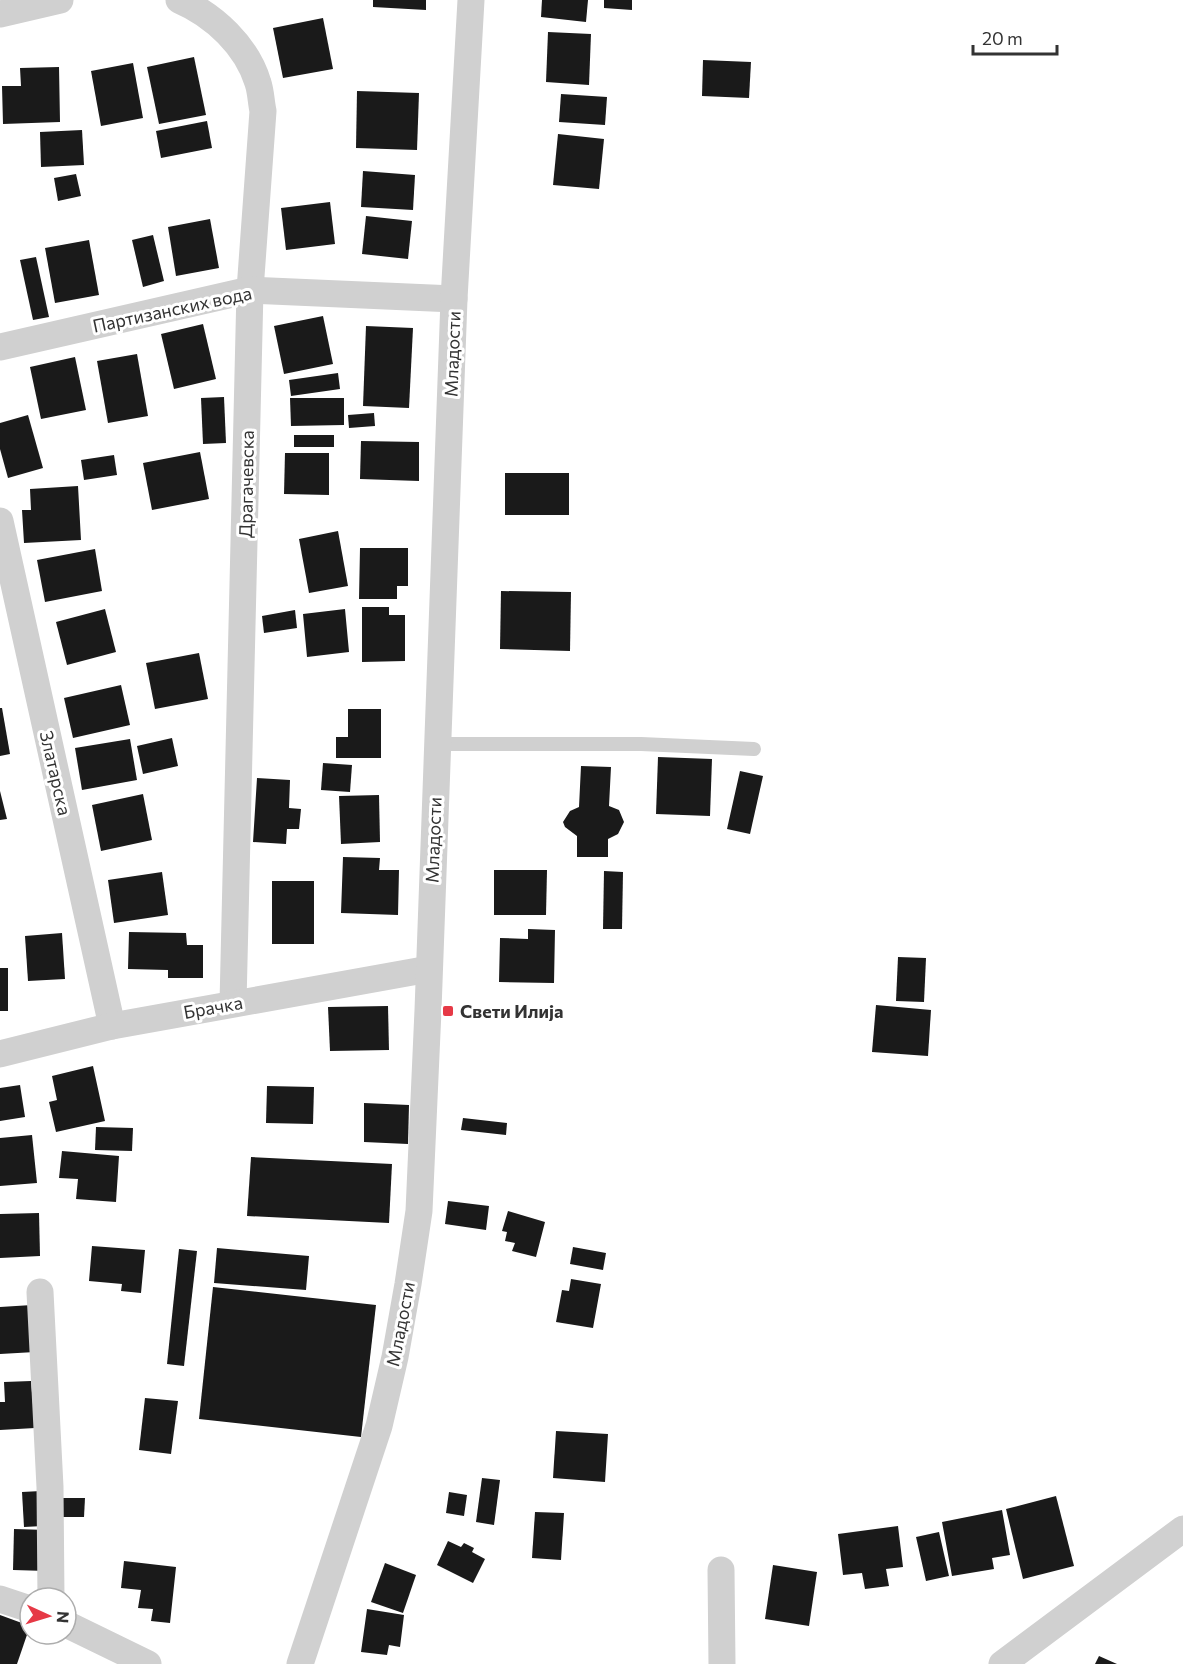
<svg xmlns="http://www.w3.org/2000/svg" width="1183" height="1664" font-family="Commissioner,sans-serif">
<rect width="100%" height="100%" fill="#fff"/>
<g fill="#1a1a1a">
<path d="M373,0H426V10L373,7Z"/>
<path d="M542,0H588L586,22L541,17Z"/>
<path d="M604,0H632V10L604,8Z"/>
<path d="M323,18L333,69L283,78L273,28Z"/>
<path d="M548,32L591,34L589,85L546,82Z"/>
<path d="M194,57L206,115L159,124L147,67Z"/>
<path d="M703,60L751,62L749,98L702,96Z"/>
<path d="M133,63L143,118L101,126L91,71Z"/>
<path d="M59,67L60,122L3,124L2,86H21L20,68Z"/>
<path d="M357,91L419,93L417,150L356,148Z"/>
<path d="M561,94L607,97L605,125L559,122Z"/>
<path d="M207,121L212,148L161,158L156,131Z"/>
<path d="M82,130L84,165L41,167L40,132Z"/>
<path d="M558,134L604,139L599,189L553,185Z"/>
<path d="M363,171L415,175L413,210L361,207Z"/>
<path d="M76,174L81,196L58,201L54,178Z"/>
<path d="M330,202L335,244L286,250L281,208Z"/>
<path d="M366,216L412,221L408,259L362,254Z"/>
<path d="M210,219L219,268L176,276L168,227Z"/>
<path d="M153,235L164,281L143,287L132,240Z"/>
<path d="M89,240L99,295L55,303L45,248Z"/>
<path d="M36,257L49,317L33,320L20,260Z"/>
<path d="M323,316L333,364L284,374L274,326Z"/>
<path d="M203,324L216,379L174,389L161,334Z"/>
<path d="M366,326L413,328L409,408L363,406Z"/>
<path d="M137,354L148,416L108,423L97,361Z"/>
<path d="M75,357L86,410L41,419L30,367Z"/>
<path d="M338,373L340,389L291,396L289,380Z"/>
<path d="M224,397L226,443L203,444L201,398Z"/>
<path d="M290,398H344V425L291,426Z"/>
<path d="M374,413L375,426L349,428L348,415Z"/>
<path d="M28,415L43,468L8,478L0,449V423Z"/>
<rect x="294" y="435" width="40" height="12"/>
<path d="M361,441L419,442V481L360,479Z"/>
<path d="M200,452L209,499L152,510L143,463Z"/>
<path d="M285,453H329V495L284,494Z"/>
<path d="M114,455L117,475L84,480L81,460Z"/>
<rect x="505" y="473" width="64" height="42"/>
<path d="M78,486L81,540L24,543L22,510H31L30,489Z"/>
<path d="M338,531L348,586L309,593L299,539Z"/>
<path d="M360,548H408V586H397V599H359Z"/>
<path d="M95,549L102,591L45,602L37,560Z"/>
<path d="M501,591L571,592L570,651L500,649Z"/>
<path d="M362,607H389V615H405V661L362,662Z"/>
<path d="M105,609L116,652L67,665L56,622Z"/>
<path d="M345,609L349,652L307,657L303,614Z"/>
<path d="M295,610L297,628L264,633L262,616Z"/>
<path d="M199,653L208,699L155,709L146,663Z"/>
<path d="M121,685L130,725L73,738L64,698Z"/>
<path d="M0,708H2L10,754L0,756Z"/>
<path d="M348,709H381V758H336V737H348Z"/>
<path d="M172,738L178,766L143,774L137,746Z"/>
<path d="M130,739L137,780L82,790L75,748Z"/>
<path d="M658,757L712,759L710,816L656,814Z"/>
<path d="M323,763L352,765L350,792L321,790Z"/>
<path d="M581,766L611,767L609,806L619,810L624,822L618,834L608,839V857H577V836L565,827L563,822L570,811L579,807Z"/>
<path d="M740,771L763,776L750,834L727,829Z"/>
<path d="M257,778L290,780L289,808L301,809L299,829H287L286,844L253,842Z"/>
<path d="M0,791L7,819L0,820Z"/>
<path d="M143,794L152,840L101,851L92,805Z"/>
<path d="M379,795L380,842L341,844L339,796Z"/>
<path d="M343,857L380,858L379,870H399L398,915L341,913Z"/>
<path d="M494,870H547L546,915H494Z"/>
<path d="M604,871L623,872L622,929H603Z"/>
<path d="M162,872L168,915L114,923L108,880Z"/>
<rect x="272" y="881" width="42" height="63"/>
<path d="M528,929L555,930L554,983L499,982L500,938L528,939Z"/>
<path d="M129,932L186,933L187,945H203V978H168V970L128,969Z"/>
<path d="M62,933L65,979L28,981L25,936Z"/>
<path d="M898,957L926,958L924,1002L896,1001Z"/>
<rect x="0" y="968" width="8" height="43"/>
<path d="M876,1005L931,1010L928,1056L872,1052Z"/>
<path d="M388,1006L389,1050L330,1051L328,1007Z"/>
<path d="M93,1066L105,1121L56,1132L49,1102L57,1100L52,1076Z"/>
<path d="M20,1085L25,1117L0,1121V1088Z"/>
<path d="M267,1086L314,1087L313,1124L266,1123Z"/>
<path d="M364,1103L409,1105L408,1144L364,1142Z"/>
<path d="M463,1118L507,1123L506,1135L461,1130Z"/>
<path d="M96,1127L133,1128L132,1151L95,1150Z"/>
<path d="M32,1135L37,1183L0,1186V1138Z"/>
<path d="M62,1151L119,1156L116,1202L76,1199L78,1179L59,1178Z"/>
<path d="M251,1157L392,1164L389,1223L247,1216Z"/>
<path d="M448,1201L489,1206L486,1230L445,1224Z"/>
<path d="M508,1211L545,1222L536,1257L512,1251L515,1243L505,1241L507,1232L502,1231Z"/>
<path d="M39,1213L40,1256L0,1258V1214Z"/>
<path d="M92,1246L145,1250L141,1293L121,1291L122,1284L89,1281Z"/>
<path d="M573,1247L606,1253L603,1270L570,1264Z"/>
<path d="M217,1248L309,1256L306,1290L214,1283Z"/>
<path d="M179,1249L197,1251L184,1366L167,1364Z"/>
<path d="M571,1279L601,1284L593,1328L556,1322L562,1290L569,1291Z"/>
<path d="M213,1287L376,1305L361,1437L199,1419Z"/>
<path d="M32,1305L35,1352L0,1354V1307Z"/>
<path d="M31,1381L35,1428L0,1430V1402H5L4,1382Z"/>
<path d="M145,1398L178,1401L171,1454L139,1450Z"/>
<path d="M556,1431L608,1434L605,1482L553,1478Z"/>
<path d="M482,1478L500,1480L494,1525L476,1522Z"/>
<path d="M41,1491L43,1526L24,1527L22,1492Z"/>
<path d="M449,1492L467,1495L464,1516L446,1513Z"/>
<path d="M1056,1496L1074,1566L1023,1579L1006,1509Z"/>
<path d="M63,1498H85L84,1517H63Z"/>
<path d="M1002,1510L1010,1555L992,1558L994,1569L952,1576L942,1522Z"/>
<path d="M535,1512L564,1513L561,1560L532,1558Z"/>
<path d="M898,1526L903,1567L886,1569L889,1586L865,1589L862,1573L843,1575L838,1534Z"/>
<path d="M14,1529L47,1530V1571L13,1570Z"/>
<path d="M939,1532L949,1576L926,1581L916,1537Z"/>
<path d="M448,1541L461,1547L464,1543L474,1548L472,1552L485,1559L473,1583L437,1565Z"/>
<path d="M124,1561L176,1567L170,1623L151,1621L153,1609L138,1608L141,1590L121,1588Z"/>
<path d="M385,1563L416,1575L403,1613L371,1602Z"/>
<path d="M773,1565L817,1572L809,1626L765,1619Z"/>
<path d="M367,1609L404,1615L400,1647L389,1645L387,1655L361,1652Z"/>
<path d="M0,1615L30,1626L17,1664H0Z"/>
<path d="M1099,1656L1117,1664H1095Z"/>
</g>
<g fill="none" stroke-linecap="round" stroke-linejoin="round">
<path stroke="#d0d0d0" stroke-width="14" d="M437,744H641L754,749"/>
<g stroke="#d0d0d0" stroke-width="27">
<path d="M179,0C214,15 247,46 258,83C261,92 261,102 263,111L250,290L233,1003"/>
<path d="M0,14L60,0"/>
<path d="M0,347L250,290L454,299"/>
<path d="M0,521L112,1026"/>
<path d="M0,1054L112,1026L429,969"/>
<path d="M40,1292L50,1487L51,1598"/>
<path d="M721,1570L722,1664"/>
<path d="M0,1599L30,1609"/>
<path d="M66,1624L148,1664"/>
<path d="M300,1664L379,1426L395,1357L408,1284L419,1211L428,1010L454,299L471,0"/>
<path d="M1002,1664L1183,1529"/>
</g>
</g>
<rect fill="#e63946" stroke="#fff" stroke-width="2" x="442" y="1005" width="12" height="12" rx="3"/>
<g text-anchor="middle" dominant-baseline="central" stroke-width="6" stroke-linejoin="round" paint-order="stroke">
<g font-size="18" fill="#333" stroke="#fff">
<text transform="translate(172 309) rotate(-12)">Партизанских вода</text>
<text transform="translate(452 354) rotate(-88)">Младости</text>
<text transform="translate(246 484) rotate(-89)">Драгачевска</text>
<text transform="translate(56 773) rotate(77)">Златарска</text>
<text transform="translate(433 840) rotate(-88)">Младости</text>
<text transform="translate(213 1007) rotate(-10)">Брачка</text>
<text transform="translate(400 1324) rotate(-79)">Младости</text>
</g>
<g font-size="18" font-weight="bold" fill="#333" stroke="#fff" text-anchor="start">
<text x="460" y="1011">Свети Илија</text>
</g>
</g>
<g transform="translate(48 1616) rotate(94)"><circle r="28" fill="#ffffff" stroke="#adadad" stroke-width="1.5"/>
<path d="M0-4.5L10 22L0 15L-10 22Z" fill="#e63946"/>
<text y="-9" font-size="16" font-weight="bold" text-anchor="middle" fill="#333333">N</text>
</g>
<path d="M973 45v9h84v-9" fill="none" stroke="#333333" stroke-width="3"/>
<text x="982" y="45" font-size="18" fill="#333333" stroke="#ffffff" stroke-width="4.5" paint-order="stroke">20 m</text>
</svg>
